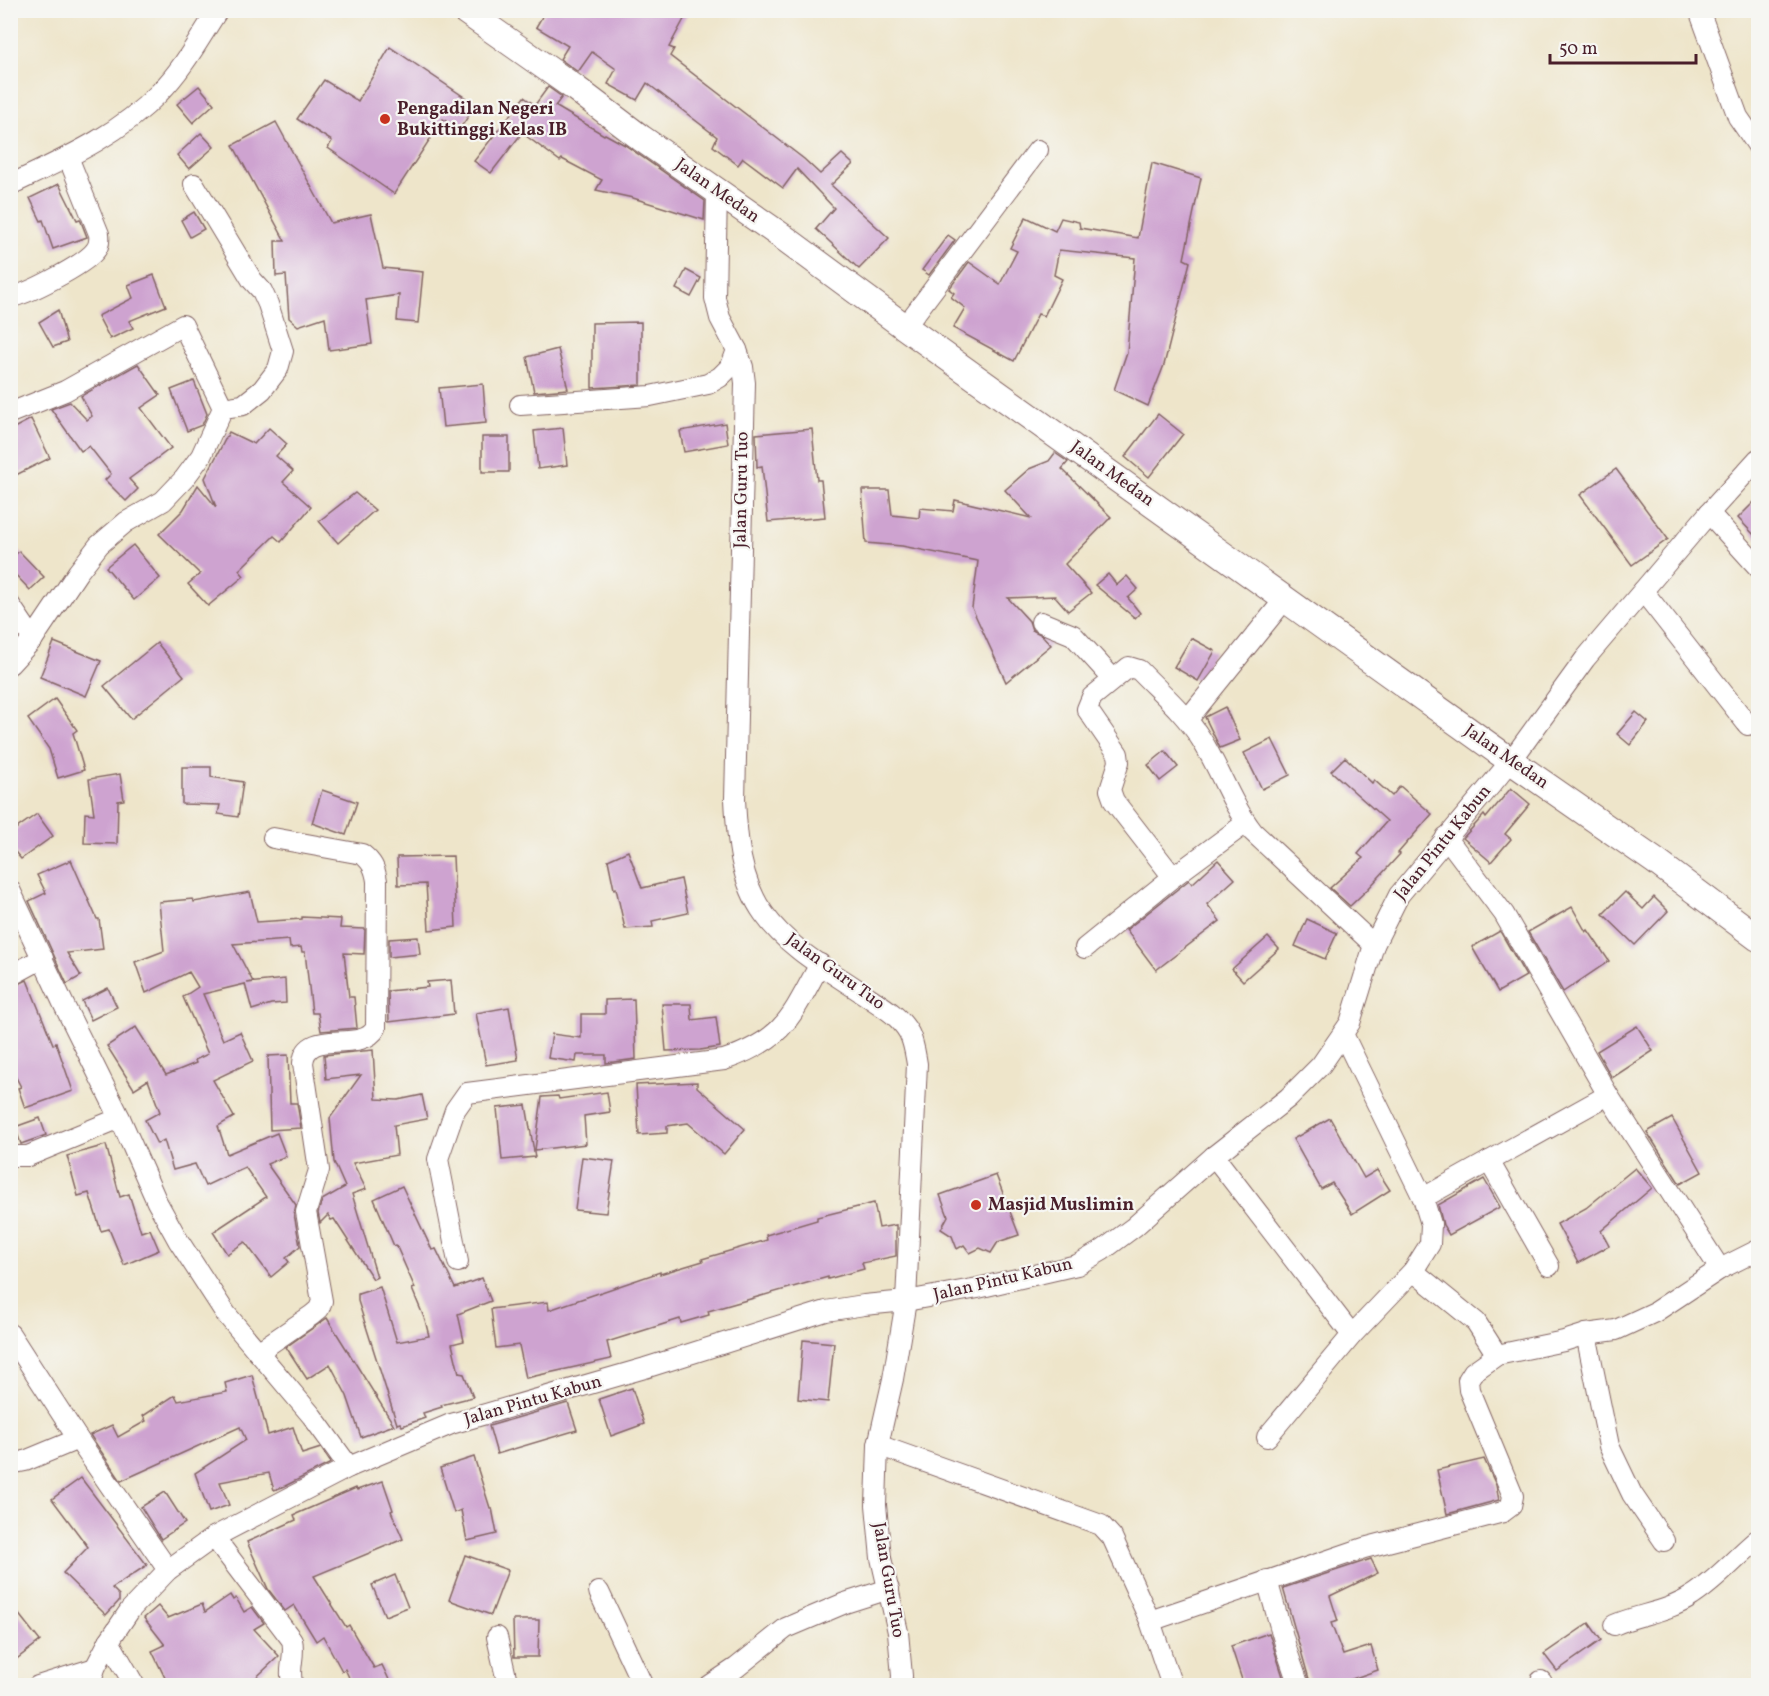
<svg xmlns="http://www.w3.org/2000/svg" width="1769" height="1696" font-family="Vollkorn,serif">
<rect width="100%" height="100%" fill="#f6f6f2"/>
<filter id="ink" filterUnits="userSpaceOnUse"><feTurbulence type="fractalNoise" baseFrequency=".0167" numOctaves="2"/><feDisplacementMap in="SourceGraphic" scale="12" xChannelSelector="R" yChannelSelector="G"/><feConvolveMatrix kernelMatrix="1 2 1 2 8 2 1 2 1" color-interpolation-filters="sRGB"/></filter>
<filter id="wash" filterUnits="userSpaceOnUse"><feTurbulence type="fractalNoise" baseFrequency=".008" numOctaves="4" result="noise"/><feDisplacementMap in="SourceGraphic" scale="24" xChannelSelector="R" yChannelSelector="G"/><feGaussianBlur stdDeviation="1.35" result="paint"/><feColorMatrix in="noise" values="0 0 0 0 0 0 0 0 0 0 0 0 0 0 0 0 0 1.4 0 .05"/><feComposite in="paint" operator="in"/></filter>
<g filter="url(#wash)">
<rect width="100%" height="100%" fill="#eee5ca"/>
<g id="blocks">
<g fill="#cea3d0">
<path d="M546,10H689L669,47L674,49L670,56L804,159L820,174L842,154L853,164L831,185L889,238L859,269L816,229L834,208L797,169L783,188L743,158L738,165L713,146L717,137L647,83L637,100L608,84L616,69L592,52L578,72L560,59L568,46L536,27Z"/>
<path d="M390,47L476,105L459,130L443,119L394,194L328,148L332,141L297,119L324,80L358,101Z"/>
<path d="M199,86L214,104L193,123L177,104Z"/>
<path d="M548,87L562,97L555,106L604,135L605,134L625,145L705,201L704,220L633,198L596,190L602,180L562,159L560,161L522,133L491,173L474,161L524,97L535,105Z"/>
<path d="M276,122L331,223L371,214L383,268L423,272L418,323L397,321L399,295L366,300L372,344L329,350L325,317L298,326L289,318L286,275L276,276L275,241H285L233,145Z"/>
<path d="M201,133L214,147L189,169L177,155Z"/>
<path d="M1152,163L1201,178L1184,259L1190,262L1164,365L1148,406L1114,390L1127,352L1135,258L1059,250L1054,275L1062,279L1044,316L1038,314L1014,361L953,328L965,308L951,297L954,293L949,289L969,262L1000,284L1017,251L1010,248L1026,217L1055,231L1061,218L1079,222L1080,228L1138,238Z"/>
<path d="M59,184L77,220L80,219L87,237L53,249L43,220L41,221L30,198Z"/>
<path d="M194,212L204,229L190,237L181,220Z"/>
<path d="M948,235L955,240L929,275L922,270Z"/>
<path d="M686,270L701,278L691,297L676,289Z"/>
<path d="M154,275L166,306L129,321L133,328L110,339L98,316L133,298L128,285Z"/>
<path d="M58,310L67,342L53,347L39,322Z"/>
<path d="M641,322V385L592,388V323Z"/>
<path d="M558,349L568,389L534,392L527,357Z"/>
<path d="M138,364L160,395L141,408L171,448L129,479L138,489L126,501L105,480L111,474L89,446L81,451L51,409L70,402L87,420L92,416L81,396Z"/>
<path d="M194,381L207,414L202,425L187,431L171,390Z"/>
<path d="M483,384L486,423L443,427L439,388Z"/>
<path d="M1158,414L1183,434L1149,477L1125,457Z"/>
<path d="M31,419L50,458L10,478V430Z"/>
<path d="M725,423L728,444L684,452L680,431Z"/>
<path d="M269,428L287,444L276,456L293,471L283,482L311,507L281,542L274,536L239,570L244,576L208,606L188,584L200,574L159,534L183,510L198,485L216,507L205,478L229,432L254,444Z"/>
<path d="M563,428L567,465L538,469L534,431Z"/>
<path d="M812,429L817,480H821L825,517L768,522L762,466L757,467L756,434Z"/>
<rect x="482" y="437" width="27" height="35"/>
<path d="M1055,453L1068,462L1062,469L1111,517L1065,564L1091,593L1068,611L1055,596L1008,598L1029,621L1032,630L1042,635L1051,645L1006,682L972,608L978,561L902,546L866,543L862,490H889L892,515L919,518L920,508L953,511L955,500L1031,518L1005,490L1029,469L1049,461Z"/>
<path d="M1616,469L1668,539L1632,565L1580,495Z"/>
<path d="M355,493L375,510L338,543L319,521Z"/>
<path d="M1758,498V539L1738,518Z"/>
<path d="M133,545L160,578L134,600L106,567Z"/>
<path d="M19,551L44,577L30,590L10,569V560Z"/>
<path d="M1108,574L1117,585L1127,576L1138,589L1128,598L1140,613L1135,618L1095,585Z"/>
<path d="M1191,638L1215,651L1198,681L1174,667Z"/>
<path d="M54,642L101,661L86,696L40,677Z"/>
<path d="M157,643L184,676L131,719L104,686Z"/>
<path d="M55,699L77,730L73,733L84,770L58,778L49,749L28,719Z"/>
<path d="M1225,707L1240,740L1220,748L1205,717Z"/>
<path d="M1636,712L1648,722L1630,745L1617,734Z"/>
<path d="M1272,739L1290,775L1262,789L1244,753Z"/>
<path d="M1165,751L1178,767L1160,781L1148,765Z"/>
<path d="M1345,757L1372,783L1374,780L1392,796L1400,786L1432,814L1398,853L1400,854L1368,889L1350,906L1330,888L1363,858L1358,854L1387,821L1331,771Z"/>
<path d="M182,767H211V777L243,782L238,817L218,814L220,805L182,804Z"/>
<path d="M120,774L124,800L118,801L117,844L84,843L85,813L94,814L89,779Z"/>
<path d="M1511,788L1530,804L1505,834L1511,839L1491,862L1463,838L1484,815L1486,818Z"/>
<path d="M322,790L357,802L346,835L312,823Z"/>
<path d="M37,814L53,836L21,859L10,846V833Z"/>
<path d="M628,851L642,888L681,879L688,913L652,921L653,927L625,929L616,888L614,889L608,860Z"/>
<path d="M453,856L456,927L429,930L426,884L398,885L397,857Z"/>
<path d="M71,860L97,919H99L103,949L67,953L81,976L67,984L29,901L46,893L37,875Z"/>
<path d="M1218,860L1235,879L1207,904L1220,921L1156,970L1126,930L1189,880L1192,884Z"/>
<path d="M250,892L257,922L302,919V917L341,919L340,928L365,929L364,954L344,953L349,997H354L357,1028L321,1031L318,1013H312L305,952H302L301,947L290,948L289,940L233,944L253,982L247,983L285,979L286,1003L271,1004L252,1010L245,984L203,994L223,1040L240,1032L253,1061L213,1080L234,1117L218,1126L227,1154L277,1133L286,1156L267,1164L296,1205L294,1214L300,1246L286,1258L289,1262L271,1277L245,1242L227,1254L213,1232L266,1197L245,1167L205,1186L195,1164L173,1170L164,1140L157,1144L145,1120L160,1112L148,1080L134,1089L107,1046L136,1027L166,1075L196,1063L195,1060L208,1054L183,997L198,987L189,972L146,993L135,962L164,951L159,902L193,899L194,902Z"/>
<path d="M1625,892L1643,909L1654,897L1668,911L1635,945L1603,914Z"/>
<path d="M1572,907L1586,932L1588,930L1609,961L1563,992L1528,932Z"/>
<path d="M1307,919L1337,933L1325,959L1295,946Z"/>
<path d="M1500,931L1526,976L1498,992L1472,947Z"/>
<path d="M418,937L420,954L389,957V939Z"/>
<path d="M1268,937L1279,949L1243,981L1232,969Z"/>
<path d="M27,980L53,1044L56,1043L73,1091L25,1108L18,1088L21,1087L10,1066V988Z"/>
<path d="M451,980L454,1014L389,1022L388,991L428,987L427,982Z"/>
<path d="M108,988L117,1007L91,1020L82,1001Z"/>
<path d="M634,999L636,1059L606,1063V1055H577L576,1062L548,1058L552,1034L581,1038V1014H605V1000Z"/>
<path d="M662,1004H691L692,1020L716,1017L720,1047L700,1050L666,1051Z"/>
<path d="M509,1007L518,1060L486,1065L476,1013Z"/>
<path d="M1637,1026L1653,1051L1612,1078L1597,1051Z"/>
<path d="M373,1050L376,1099L398,1100L422,1095L427,1119L394,1125L397,1155L353,1163L366,1189L352,1194L377,1277L373,1279L334,1219L331,1220L328,1215L320,1223L318,1213L322,1200L345,1187L334,1162L330,1118L361,1075L326,1079L324,1055Z"/>
<path d="M288,1055L290,1103H297L301,1128L270,1130L268,1056Z"/>
<path d="M697,1082V1087L745,1129L724,1154L688,1123L667,1126V1133L639,1135L636,1085Z"/>
<path d="M607,1092L610,1112L584,1116L586,1144L535,1150L542,1097L558,1096L559,1099Z"/>
<path d="M526,1105L535,1157L502,1160L497,1108Z"/>
<path d="M40,1118L46,1135L21,1144L15,1127Z"/>
<path d="M1330,1118L1364,1178L1377,1170L1390,1190L1352,1214L1332,1183L1321,1189L1293,1139Z"/>
<path d="M1672,1118L1702,1172L1680,1184L1647,1132Z"/>
<path d="M106,1145L120,1197L129,1194L141,1232L150,1229L159,1250L124,1265L109,1229L101,1231L89,1193L78,1196L67,1156Z"/>
<path d="M582,1157L614,1161L606,1213L575,1210Z"/>
<path d="M1635,1168L1652,1188L1601,1231L1609,1246L1578,1263L1557,1224L1586,1208Z"/>
<path d="M996,1175L1019,1235L998,1242L991,1253L980,1248L970,1253L964,1245L957,1249L952,1236L941,1229L948,1216L940,1195Z"/>
<path d="M1484,1179L1500,1207L1449,1235L1443,1225L1438,1205Z"/>
<path d="M402,1186L432,1250L436,1249L455,1288L482,1278L491,1301L458,1314L464,1341L452,1344L459,1373L464,1374L473,1397L441,1405L442,1407L423,1413L425,1418L402,1426L400,1423L397,1424L358,1301V1294L380,1287L397,1342L429,1336L425,1320L412,1289L415,1288L396,1245L394,1246L374,1199Z"/>
<path d="M874,1203L879,1228L896,1225V1256L862,1263L864,1269L828,1279V1277L708,1311L709,1315L681,1323L680,1319L607,1342L611,1359L526,1378L519,1345L496,1348L491,1309L548,1302L549,1310L660,1272V1274L703,1261L702,1259L767,1240L766,1235L817,1220V1217Z"/>
<path d="M327,1318L394,1425L361,1437L347,1396L330,1364L307,1379L286,1347Z"/>
<path d="M803,1340L834,1343L828,1402L798,1399Z"/>
<path d="M252,1375L268,1435L293,1427L302,1454L321,1448L331,1463L285,1486L274,1490L269,1473L220,1482L229,1505L209,1512L195,1473L246,1440L240,1427L121,1481L90,1435L112,1425L118,1437L146,1421L143,1416L175,1395L178,1401L227,1392L225,1383Z"/>
<path d="M632,1388L644,1424L611,1436L599,1399Z"/>
<path d="M568,1403L577,1430L497,1454L489,1426Z"/>
<path d="M474,1457L490,1508H492L497,1534L467,1541L461,1510L454,1513L440,1468Z"/>
<path d="M1484,1459L1496,1485L1499,1500L1447,1514L1437,1470Z"/>
<path d="M81,1478L147,1565L112,1588L119,1595V1601L106,1615L63,1573L88,1547L52,1499Z"/>
<path d="M383,1481L393,1510L391,1511L403,1539L314,1576L346,1627L349,1625L374,1668L382,1665L392,1686H353L345,1669L342,1671L323,1636L316,1641L294,1605L285,1611L268,1589L247,1542L296,1520L294,1515L356,1488L357,1490Z"/>
<path d="M165,1492L185,1523L161,1539L141,1507Z"/>
<path d="M465,1555L508,1570L491,1615L449,1600Z"/>
<path d="M1371,1559L1378,1573L1330,1596L1338,1621L1331,1623L1343,1655L1371,1646L1378,1670L1332,1686H1311L1283,1588Z"/>
<path d="M395,1575L408,1607L385,1616L372,1585Z"/>
<path d="M230,1595L233,1600L236,1598L244,1612L252,1607L264,1623L254,1629L279,1656L247,1686H169L152,1651L165,1645L144,1618L158,1606L168,1618L202,1604L205,1612Z"/>
<path d="M10,1603L40,1641L10,1664Z"/>
<path d="M513,1620H539L538,1657H514Z"/>
<path d="M1589,1623L1601,1640L1557,1671L1544,1654Z"/>
<path d="M1269,1633L1286,1686H1244L1231,1646Z"/>
</g>
</g>
</g>
<g filter="url(#ink)">
<use href="#blocks" fill-opacity="0" stroke="#836463" stroke-width="1.5"/>
<g fill="none" stroke-linecap="round" stroke-linejoin="round">
<g stroke="#836463" stroke-width="22">
<g id="minor">
<path d="M1699,10L1738,117L1758,146"/>
<path d="M194,184L252,280L262,291L268,304L283,351L278,369L262,390L243,405L223,408"/>
<path d="M10,185C62,160 118,136 159,93C183,69 199,39 218,10"/>
<path d="M717,191L715,298L720,318L737,350L743,367L745,383L735,799C737,838 740,881 764,914C789,949 829,970 864,994C880,1005 899,1015 909,1033C914,1043 915,1053 917,1064L906,1301L893,1379L878,1445L876,1505L881,1558L898,1632L902,1676L901,1686"/>
<path d="M10,297C27,295 83,265 94,252C99,247 100,241 99,234L68,157"/>
<path d="M905,327L1038,150"/>
<path d="M520,405L650,396L708,384L720,377L731,366L737,350"/>
<path d="M10,413L65,391L183,325L223,408"/>
<path d="M1709,513L1758,567"/>
<path d="M1643,591L1748,725"/>
<path d="M10,605L33,639"/>
<path d="M1041,622L1073,635L1113,679"/>
<path d="M10,664L33,639L78,572L99,545L126,522L163,501L184,479L201,456L223,408"/>
<path d="M1188,719L1285,599"/>
<path d="M1446,837L1504,914L1608,1095L1720,1269"/>
<path d="M1173,877L1114,801L1110,790L1119,762L1118,754L1087,709L1092,697L1129,667L1139,670C1160,692 1185,713 1201,739C1220,769 1231,804 1253,832L1374,945"/>
<path d="M10,890L64,1005L120,1118L157,1202L178,1240L226,1314L312,1416L349,1467"/>
<path d="M1085,948L1173,877L1246,823"/>
<path d="M10,976L43,958"/>
<path d="M10,1156H28L120,1118"/>
<path d="M1214,1156L1352,1335"/>
<path d="M1489,1161L1549,1266"/>
<path d="M1423,1198L1608,1095"/>
<path d="M458,1262L438,1159L455,1110L467,1093L724,1060C785,1039 791,1017 820,964"/>
<path d="M1413,1271L1476,1322L1497,1355"/>
<path d="M10,1334L78,1439L168,1570"/>
<path d="M1586,1334L1609,1446L1632,1494L1664,1541"/>
<path d="M258,1352L312,1315L319,1309L322,1301L306,1212L319,1170L303,1063C306,1026 361,1055 376,1028L377,881C375,868 372,862 362,854L273,838"/>
<path d="M1267,1437L1352,1335L1413,1271L1430,1244L1431,1224L1423,1198L1343,1034"/>
<path d="M878,1445L1101,1525L1112,1537L1150,1621L1172,1686"/>
<path d="M10,1464L25,1461L78,1439"/>
<path d="M214,1537L292,1640C296,1656 287,1670 293,1686"/>
<path d="M1267,1580L1287,1651L1299,1686"/>
<path d="M599,1592L643,1686"/>
<path d="M1150,1621L1364,1548L1503,1512L1511,1506L1513,1496L1469,1390L1468,1380L1473,1372L1497,1355L1564,1341L1586,1334L1616,1330L1655,1312L1720,1269L1758,1250"/>
<path d="M1614,1625C1639,1614 1668,1612 1692,1596C1716,1581 1736,1557 1758,1539"/>
<path d="M497,1637L508,1686"/>
<path d="M109,1641L135,1686"/>
<path d="M1541,1681L1544,1686"/>
<path d="M38,1686L95,1668"/>
<path d="M90,1686L95,1668L109,1641L130,1610L168,1570L214,1537L349,1467L451,1424L645,1368L826,1311L864,1305L906,1301L978,1288L1077,1265L1103,1250L1134,1227L1214,1156L1288,1098L1321,1065L1350,1023L1374,945L1399,895L1511,761L1585,659L1709,513L1758,459"/>
<path d="M709,1686L736,1668L786,1628L845,1603L889,1589"/>
</g>
</g>
<g stroke="#836463" stroke-width="28">
<path id="major" d="M464,10L575,88L641,138L783,237L905,327L1511,761L1655,861L1758,938"/>
</g>
<use href="#minor" stroke="#fff" stroke-width="20"/>
<use href="#major" stroke="#fff" stroke-width="26"/>
</g>
</g>
<g fill="#c8321e" stroke="#f6f6f2" stroke-width="2">
<circle cx="385" cy="119" r="6"/>
<circle cx="976" cy="1205" r="6"/>
</g>
<g text-anchor="middle" dominant-baseline="central" stroke-width="4.5" stroke-linejoin="round" paint-order="stroke">
<g font-size="18" font-weight="bold" fill="#4a1f2b" stroke="#f6f6f2" text-anchor="start">
<text x="397" y="109">Pengadilan Negeri<tspan x="397" dy="21">Bukittinggi Kelas IB</tspan></text>
<text x="988" y="1205">Masjid Muslimin</text>
</g>
<g font-size="18" fill="#4a1f2b" stroke="#f6f6f2">
<text transform="translate(717 191) rotate(35)">Jalan Medan</text>
<text transform="translate(1112 474) rotate(36)">Jalan Medan</text>
<text transform="translate(742 490) rotate(-89)">Jalan Guru Tuo</text>
<text transform="translate(1506 757) rotate(35)">Jalan Medan</text>
<text transform="translate(1443 843) rotate(-51)">Jalan Pintu Kabun</text>
<text transform="translate(835 972) rotate(36)">Jalan Guru Tuo</text>
<text transform="translate(1003 1280) rotate(-13)">Jalan Pintu Kabun</text>
<text transform="translate(533 1401) rotate(-16)">Jalan Pintu Kabun</text>
<text transform="translate(888 1580) rotate(80)">Jalan Guru Tuo</text>
</g>
</g>
<rect width="1769" height="1696" fill="none" stroke="#f6f6f2" stroke-width="36"/>
<path d="M1550 54v9h146v-9" fill="none" stroke="#4a1f2b" stroke-width="3"/>
<text x="1559" y="54" font-size="18" fill="#4a1f2b" stroke="#f6f6f2" stroke-width="4.5" paint-order="stroke">50 m</text>
</svg>
